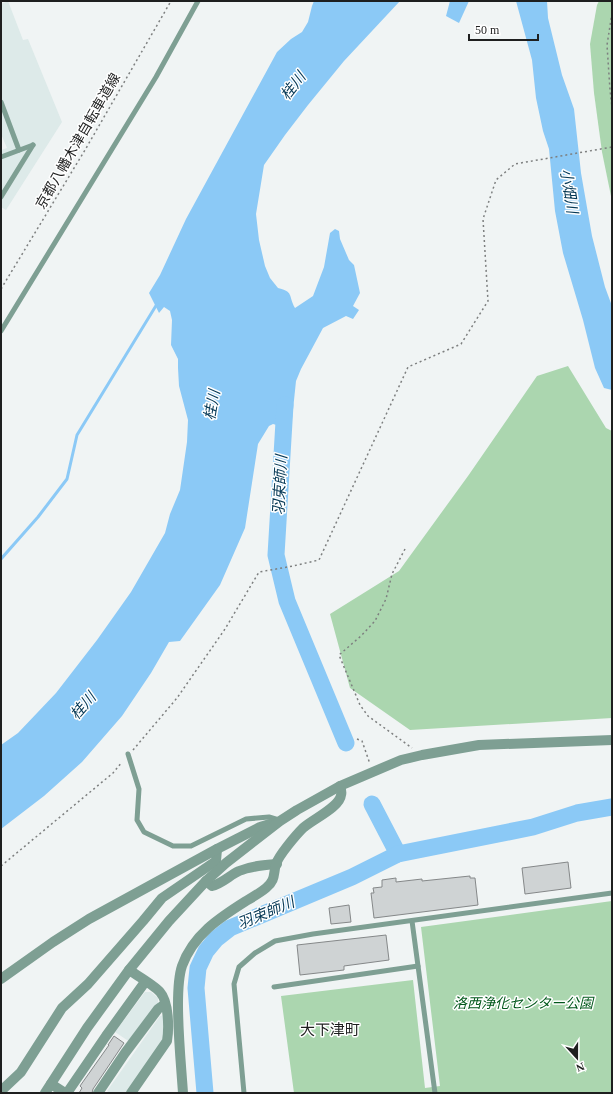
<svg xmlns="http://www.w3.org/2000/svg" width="613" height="1094" font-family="'Times New Roman','Noto Sans JP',serif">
<rect width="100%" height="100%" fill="#f0f4f4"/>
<g fill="#ddeae9">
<path d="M8,1L23,40L28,39L62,122L6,210L1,207V150L7,148L1,134V4Z"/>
<path d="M145,992H151L158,998V1005L130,1042L115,1032Z"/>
<path d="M164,1015L163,1044L127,1093H110L107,1091L160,1016Z"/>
</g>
<g fill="#abd6af">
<path d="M599,1H612V201L602,152L594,93L590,44L597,5Z"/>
<path d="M568,366L606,428L612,431V718L410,730L350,688L330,614L399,571L468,476L537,376Z"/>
<path d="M612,901V1093H294L281,996L413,980L425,1088L440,1086L421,927Z"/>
</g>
<g fill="#8bc9f6">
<path d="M314,1H400L344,61L308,105L285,135L264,165L256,214L259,240L265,266L270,278L278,288C294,292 288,295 295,308L313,296L324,267L330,233L335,229L339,231L340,239L349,260L354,265L360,293L353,306L359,310L353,319L346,316L323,328L301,369L296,381L291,429L273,424L269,426L258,444L245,528L220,585L180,641L169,642L151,673L122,716L82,762L44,796L1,829V745L18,733L56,693L97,640L131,592L165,533L170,514L180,490L187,442L188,420L179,386L178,368V359L171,345L172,320L170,311L164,307L159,313L149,293L160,275L186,219L277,52L291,39L302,32L308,22L312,6Z"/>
<path d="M450,1H469L459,23L446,16Z"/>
<path d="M516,1H547L548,18L562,75L574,109L581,173L592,236L605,287L612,306V390L604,388L595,368L583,320L563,253L555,211L549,149L543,131L536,98L532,60Z"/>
</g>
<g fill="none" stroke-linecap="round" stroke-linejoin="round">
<path stroke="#8bc9f6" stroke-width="3" d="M1,559L38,517L67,479L77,435L157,304"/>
<g stroke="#8bc9f6" stroke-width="17">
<path d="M285,405L276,555L287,601L346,743"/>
<path d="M372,804L398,854"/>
<path d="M205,1093L196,988L198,968L206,951L216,939L230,928L352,877L398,854L533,827L577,813L612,807"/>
</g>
</g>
<g fill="#cfd3d4" stroke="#858889">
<path d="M568,862L571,888L525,894L522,868Z"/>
<path d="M470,876V878H475L478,905L374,918L371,893H374L373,888L382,887V880L396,878V882L422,879V881Z"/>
<path d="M349,905L351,922L331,924L329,908Z"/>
<path d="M386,935L389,960L344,966V970L300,975L297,945Z"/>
<path d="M114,1036L124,1043L93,1089L92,1093H79L82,1088L80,1086L109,1045H108Z"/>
</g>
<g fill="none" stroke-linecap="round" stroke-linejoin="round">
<g stroke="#7d7f7f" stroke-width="1.5" stroke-dasharray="2 3" stroke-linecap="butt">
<path d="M612,13L607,45L610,90L612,107"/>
<path d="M1,289L85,150L171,1"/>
<path d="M405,549L392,574L386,599L375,621L361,636L339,655L360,705L368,716L412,748"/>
<path d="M357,739L362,741L370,764"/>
<path d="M133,750L177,698L225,629L259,572L293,566L319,560L408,367L461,344L488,301L483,219L496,180L515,164L612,147"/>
<path d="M1,866L113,773L122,762"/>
</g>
<g stroke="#7e9f93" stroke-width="5">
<path d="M1,102L19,150"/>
<path d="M1,157L33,145"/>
<path d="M1,197L33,145"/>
<path d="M1,331L156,77L198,1"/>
<path d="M128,754L139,789L137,820L144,832L173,846H191L246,819L269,817L279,820"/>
<path d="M412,921L435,1093"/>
<path d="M274,987L418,966"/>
<path d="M244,1093L234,984L239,967L255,953L275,941L313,934L612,893"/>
</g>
<g stroke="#7e9f93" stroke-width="10">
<path d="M206,881L212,886C223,883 230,875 239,871C251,866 264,865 277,864"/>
<path d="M129,970C138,976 154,985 160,992C169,1002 169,1029 167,1041L131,1093"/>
<path d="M51,1084L65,1093"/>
<path d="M1,1091L21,1072L62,1008L88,984L143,921L162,898L216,861L217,849"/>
<path d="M67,1093L106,1036L145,982"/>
<path d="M98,1093L125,1053L158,1009L165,1004"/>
<path d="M183,1093C181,1064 178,1035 178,1005C178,993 178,978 182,966C193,935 219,918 246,901C253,897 260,893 266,888C276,880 273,874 276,864C279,855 296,835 303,828C313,819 340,807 341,795C342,793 341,789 340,786"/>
</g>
<g stroke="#7e9f93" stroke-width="10">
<path d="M1,979L53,942L89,919L217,849L260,827L273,823"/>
<path d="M45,1093L87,1028L129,970L169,921L206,881L226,863L280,821L297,810L340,786L401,760L422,755L479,745L612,740"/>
</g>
</g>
<g text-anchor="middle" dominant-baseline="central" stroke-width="3" stroke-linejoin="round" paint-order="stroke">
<g font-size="14" fill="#1e1f1f" stroke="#fff">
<text transform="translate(78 141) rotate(-60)">京都八幡木津自転車道線</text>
</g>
<g font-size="14" font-style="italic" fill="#00571a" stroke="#fff">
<text x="523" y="1003">洛西浄化センター公園</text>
</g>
<g font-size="15" font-style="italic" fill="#063956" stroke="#fff">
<text transform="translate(293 86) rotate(-52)">桂川</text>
<text transform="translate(569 191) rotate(81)">小畑川</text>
<text transform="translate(212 405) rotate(-80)">桂川</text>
<text transform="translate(280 485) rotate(-87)">羽束師川</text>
<text transform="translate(83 706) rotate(-49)">桂川</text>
<text transform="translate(266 913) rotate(-23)">羽束師川</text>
</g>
<g font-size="15" fill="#1e1f1f" stroke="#fff">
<text x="330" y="1030">大下津町</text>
</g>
</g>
<rect width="613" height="1094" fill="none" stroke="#1e1f1f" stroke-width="4"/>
<g transform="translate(577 1058) rotate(159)" stroke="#ffffff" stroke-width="3" paint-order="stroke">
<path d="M0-3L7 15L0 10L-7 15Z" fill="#1e1f1f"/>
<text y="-6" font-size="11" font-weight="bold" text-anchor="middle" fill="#1e1f1f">N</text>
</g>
<path d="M469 34v6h69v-6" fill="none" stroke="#1e1f1f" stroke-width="2"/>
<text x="475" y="34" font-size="12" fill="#1e1f1f" stroke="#ffffff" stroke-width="3" paint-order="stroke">50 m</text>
</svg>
